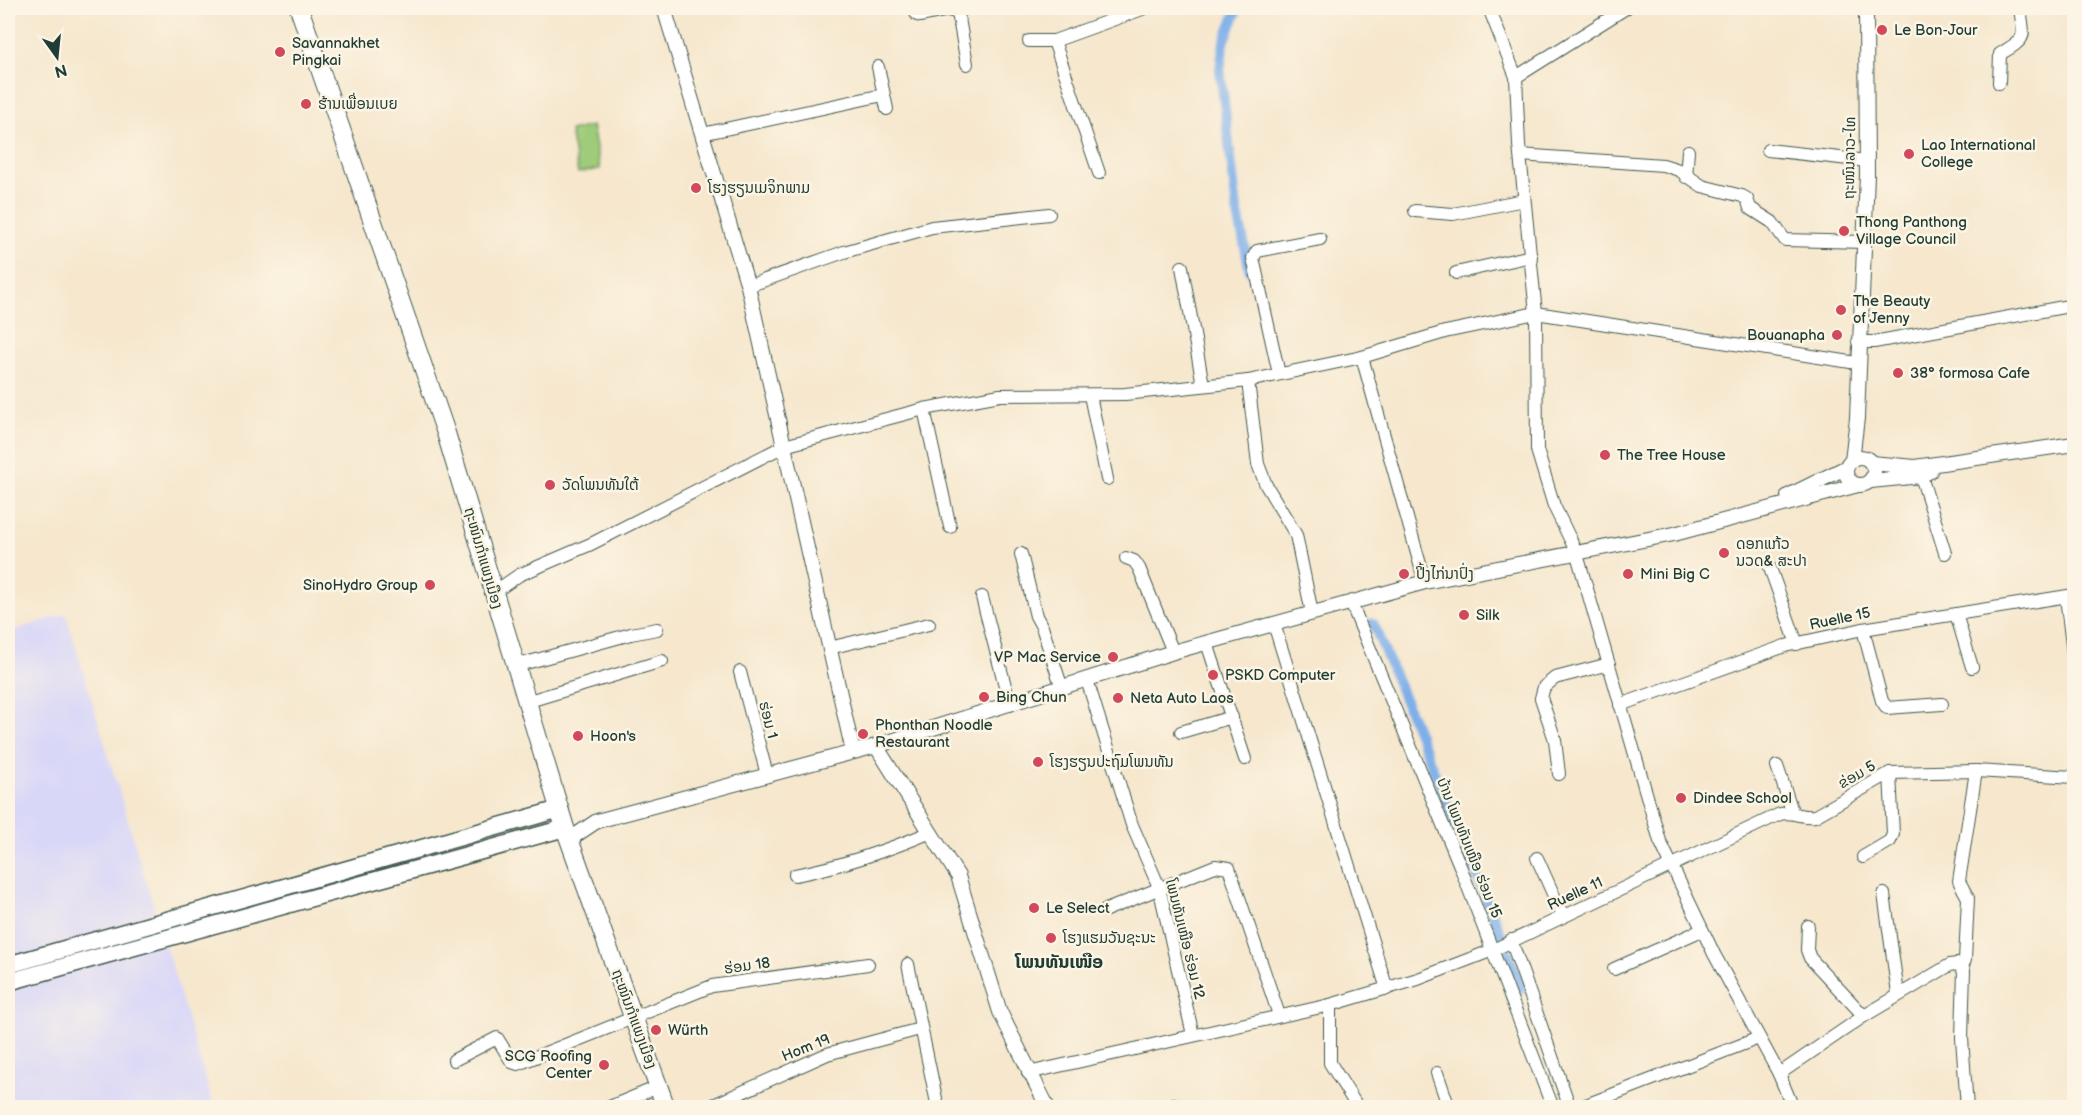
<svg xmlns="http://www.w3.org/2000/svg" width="2082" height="1115" font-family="'Balsamiq Sans','Noto Sans Lao',sans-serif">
<rect width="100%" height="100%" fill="#fcf5e5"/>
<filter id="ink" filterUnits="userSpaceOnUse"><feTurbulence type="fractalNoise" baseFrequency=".0167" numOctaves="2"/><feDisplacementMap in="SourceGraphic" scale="12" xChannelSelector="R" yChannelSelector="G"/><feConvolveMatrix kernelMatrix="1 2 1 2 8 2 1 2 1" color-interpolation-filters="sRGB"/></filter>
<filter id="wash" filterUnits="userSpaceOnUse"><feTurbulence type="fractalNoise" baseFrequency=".008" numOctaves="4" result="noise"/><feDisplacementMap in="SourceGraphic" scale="24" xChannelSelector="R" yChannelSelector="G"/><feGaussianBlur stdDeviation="1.35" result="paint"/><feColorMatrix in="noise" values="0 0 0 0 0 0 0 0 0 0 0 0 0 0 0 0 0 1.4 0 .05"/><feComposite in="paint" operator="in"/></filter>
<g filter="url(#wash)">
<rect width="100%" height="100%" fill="#f6e7cd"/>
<path fill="#d9d7f8" d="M66,614L214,1107H8V632Z"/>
<path fill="#9fcc7a" stroke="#5f8457" stroke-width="1.5" d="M592,126L600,169L578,173L570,131Z"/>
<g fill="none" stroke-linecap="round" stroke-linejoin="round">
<g stroke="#7dafe9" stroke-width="10">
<path d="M1238,8L1224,42L1220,69L1237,209L1250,271"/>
<path d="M1373,623L1501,935"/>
<path d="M1507,951L1523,989"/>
</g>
</g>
</g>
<g filter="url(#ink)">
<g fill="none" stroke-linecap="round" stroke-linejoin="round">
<g stroke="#3f564b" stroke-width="14">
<g id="minor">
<path d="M913,8L917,15L921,16L949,10L958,13L967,64"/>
<path d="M1489,8L1516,77L1519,145L1536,313L1537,450L1554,506L1576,551L1660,841L1714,954L1779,1074L1793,1108"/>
<path d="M1029,41H1054"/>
<path d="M878,67L887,109"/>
<path d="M1516,77L1626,8"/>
<path d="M1999,83L2000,54C2028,37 2024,40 2020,8"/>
<path d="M702,134L883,95"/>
<path d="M1768,150L1867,161"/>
<path d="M1520,155L1663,165L1679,170L1702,186L1742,196L1747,199L1750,208L1772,222L1785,240L1865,242"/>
<path d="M1099,173L1054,41L1145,8"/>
<path d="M1686,177L1688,151"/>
<path d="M1415,211L1453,214L1524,200"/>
<path d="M1182,267L1203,385"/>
<path d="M1456,273L1531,256"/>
<path d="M748,286L844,252L932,227L1049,214"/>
<path d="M1858,342H1874L2074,305"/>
<path d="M1362,357L1425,582"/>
<path d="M1279,374L1253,258L1257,251L1320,239"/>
<path d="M1248,381L1258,464L1266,485L1296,535L1312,613"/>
<path d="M1090,395L1107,479"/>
<path d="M924,409L950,527"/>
<path d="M1921,476L1945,553"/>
<path d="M1021,554L1036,616L1042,627L1062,688"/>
<path d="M1126,558L1134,561L1139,568L1173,652"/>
<path d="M1770,568L1797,644"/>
<path d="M493,593L519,575L591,544L784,446L924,409L1000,395L1125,394L1248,381L1362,357L1445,332L1536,313L1857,363"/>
<path d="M982,597L1010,705"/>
<path d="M2066,597L2074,661"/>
<path d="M1351,603L1460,866L1553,1108"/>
<path d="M1956,614L1972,667"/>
<path d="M1274,624L1387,989"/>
<path d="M1863,629L1882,701L1887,708L1942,704"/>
<path d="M1207,643L1245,759"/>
<path d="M829,648L929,624"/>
<path d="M515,666L631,634L657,629"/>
<path d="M740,672L767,775"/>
<path d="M1087,680L1132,825L1159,887L1193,1035"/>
<path d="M529,701L662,661"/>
<path d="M1620,705L1785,646L1863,629L2074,595"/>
<path d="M1181,732L1232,717"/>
<path d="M1777,766L1792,811"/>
<path d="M1559,774L1555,740L1541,698L1544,687L1555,678L1609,664"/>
<path d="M1863,857L1890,841L1893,834L1890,773"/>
<path d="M1537,858L1563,916"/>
<path d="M795,875C843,866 886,851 931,832"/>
<path d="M1884,894L1898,994"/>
<path d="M1106,910L1215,866L1229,868L1279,1015"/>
<path d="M1808,926L1807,950L1810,958L1864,1016"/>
<path d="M1511,940L1570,1108"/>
<path d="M908,964L938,1108"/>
<path d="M1962,966L1965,960L1968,898L1959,881L1976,771"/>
<path d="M1614,969L1702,930"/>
<path d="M1330,1005V1063L1358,1108"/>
<path d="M454,1060L497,1038L512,1062L518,1064L712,986L868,964"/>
<path d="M1028,1073L1330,1005L1418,979L1493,950L1780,814C1793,811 1802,818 1815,816L1890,773L1976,771L2074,777"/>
<path d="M1437,1073L1449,1108"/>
<path d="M1779,1074L1864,1016L1950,965L1957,964L1964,970L1962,1038L1967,1108"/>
<path d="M607,1108L658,1087"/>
<path d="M707,1108L827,1054L920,1029"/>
<path d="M1168,1108L1174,1104"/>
<path d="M1578,1108L1759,1038"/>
</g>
</g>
<g stroke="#3f564b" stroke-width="16">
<g id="tertiary">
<path d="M664,8L748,286L853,752"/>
<circle cx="1860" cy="471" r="14"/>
<path d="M1852,460L1857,418L1867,175L1866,8"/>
<path d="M1871,463L1915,467L2074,444"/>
<path d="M1871,481L1921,476L1930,471"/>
<path d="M1788,496L1847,467"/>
<path d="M876,746L958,876L1000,1012L1048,1108"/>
<path d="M570,839L597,821L876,746L1173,652L1425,582L1674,534L1858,485"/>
</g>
</g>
<g stroke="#3f564b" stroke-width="19">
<g id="secondary">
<path d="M8,965L560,809"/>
<path d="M8,982L565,828"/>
</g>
</g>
<g stroke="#3f564b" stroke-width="20">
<path id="primary" d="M299,8L446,433L565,828L666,1108"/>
</g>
<use href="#minor" stroke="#fff" stroke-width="12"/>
<use href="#tertiary" stroke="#fff" stroke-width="14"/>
<use href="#secondary" stroke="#fff" stroke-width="16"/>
<use href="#primary" stroke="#fff" stroke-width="18"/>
</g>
</g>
<g fill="#d1495b" stroke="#fcf5e5" stroke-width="2">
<circle cx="1882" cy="30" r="6"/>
<circle cx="280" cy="52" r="6"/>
<circle cx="306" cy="104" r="6"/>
<circle cx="1909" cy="154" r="6"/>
<circle cx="696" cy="188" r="6"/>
<circle cx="1844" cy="231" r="6"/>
<circle cx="1841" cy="310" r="6"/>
<circle cx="1837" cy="335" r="6"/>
<circle cx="1898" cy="373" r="6"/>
<circle cx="1605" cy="455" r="6"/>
<circle cx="550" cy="485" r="6"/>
<circle cx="1724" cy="553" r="6"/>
<circle cx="1404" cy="574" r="6"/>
<circle cx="1628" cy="574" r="6"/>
<circle cx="430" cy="585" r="6"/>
<circle cx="1464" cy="615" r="6"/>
<circle cx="1113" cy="657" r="6"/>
<circle cx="1213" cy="675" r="6"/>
<circle cx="984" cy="697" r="6"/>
<circle cx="1118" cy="698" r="6"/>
<circle cx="863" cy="734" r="6"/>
<circle cx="578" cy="736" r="6"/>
<circle cx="1038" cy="762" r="6"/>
<circle cx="1681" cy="798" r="6"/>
<circle cx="1034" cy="908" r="6"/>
<circle cx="1051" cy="938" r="6"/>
<circle cx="656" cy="1030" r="6"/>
<circle cx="604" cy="1065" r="6"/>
</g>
<g text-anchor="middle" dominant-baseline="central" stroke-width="5" stroke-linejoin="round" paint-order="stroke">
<g font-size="15" fill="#1f3d34" stroke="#fcf5e5" text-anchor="start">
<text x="1894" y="30">Le Bon-Jour</text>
<text x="292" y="43">Savannakhet<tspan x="292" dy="17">Pingkai</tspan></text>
<text x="318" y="104">ຮ້ານເພື່ອນເບຍ</text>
<text x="1921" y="145">Lao International<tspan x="1921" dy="17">College</tspan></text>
<text x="708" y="188">ໂຮງຮຽນເມຈິກພາມ</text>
<text x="1856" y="222">Thong Panthong<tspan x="1856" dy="17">Village Council</tspan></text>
<text x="1853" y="301">The Beauty<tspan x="1853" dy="17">of Jenny</tspan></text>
<text x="1825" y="335" text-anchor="end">Bouanapha</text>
<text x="1910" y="373">38° formosa Cafe</text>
<text x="1617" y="455">The Tree House</text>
<text x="562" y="485">ວັດໂພນທັນໃຕ້</text>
<text x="1736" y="544">ດອກແກ້ວ<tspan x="1736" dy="17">ນວດ&amp; ສະປາ</tspan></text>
<text x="1416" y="574">ປີ້ງໄກ່ນາປົ່ງ</text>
<text x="1640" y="574">Mini Big C</text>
<text x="418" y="585" text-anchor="end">SinoHydro Group</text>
<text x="1476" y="615">Silk</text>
<text x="1101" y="657" text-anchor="end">VP Mac Service</text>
<text x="1225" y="675">PSKD Computer</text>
<text x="996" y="697">Bing Chun</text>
<text x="1130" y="698">Neta Auto Laos</text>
<text x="875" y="725">Phonthan Noodle<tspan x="875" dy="17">Restaurant</tspan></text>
<text x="590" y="736">Hoon's</text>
<text x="1050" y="762">ໂຮງຮຽນປະຖົມໂພນທັນ</text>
<text x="1693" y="798">Dindee School</text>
<text x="1046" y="908">Le Select</text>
<text x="1063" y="938">ໂຮງແຮມວັນຊະນະ</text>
<text x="668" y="1030">Würth</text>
<text x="592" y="1056" text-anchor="end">SCG Roofing<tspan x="592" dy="17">Center</tspan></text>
</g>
<g font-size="15" fill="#1f3d34" stroke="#fcf5e5">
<text transform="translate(1850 158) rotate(-89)">ຖະໜົນລາວ-ໄທ</text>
<text transform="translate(483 558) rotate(74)">ຖະໜົນກຳແພງເມືອງ</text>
<text transform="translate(1840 619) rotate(-12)">Ruelle 15</text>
<text transform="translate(768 720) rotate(76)">ຮ່ອມ 1</text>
<text transform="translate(1857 775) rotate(-30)">ຂ່ອມ 5</text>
<text transform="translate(1469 848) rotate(68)">ບ້ານ ໂພນທັນເໜືອ ຮ່ອມ 15</text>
<text transform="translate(1575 894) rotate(-25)">Ruelle 11</text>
<text transform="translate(1185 939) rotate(76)">ໂພນທັນເໜືອ ຮ່ອມ 12</text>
<text transform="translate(747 966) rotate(-8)">ຮ່ອມ 18</text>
<text transform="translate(634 1019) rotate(70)">ຖະໜົນກຳແພງເມືອງ</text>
<text transform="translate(806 1048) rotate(-22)">Hom 19</text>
</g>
<g font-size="18" font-weight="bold" fill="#1f3d34" stroke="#fcf5e5">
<text x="1059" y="962">ໂພນທັນເໜືອ</text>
</g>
</g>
<rect width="2082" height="1115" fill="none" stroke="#fcf5e5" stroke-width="30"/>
<g transform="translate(57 57) rotate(165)" stroke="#fcf5e5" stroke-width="4.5" paint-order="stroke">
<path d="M0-4.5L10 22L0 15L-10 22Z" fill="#1f3d34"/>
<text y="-9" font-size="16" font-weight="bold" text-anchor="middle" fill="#1f3d34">N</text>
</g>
</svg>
